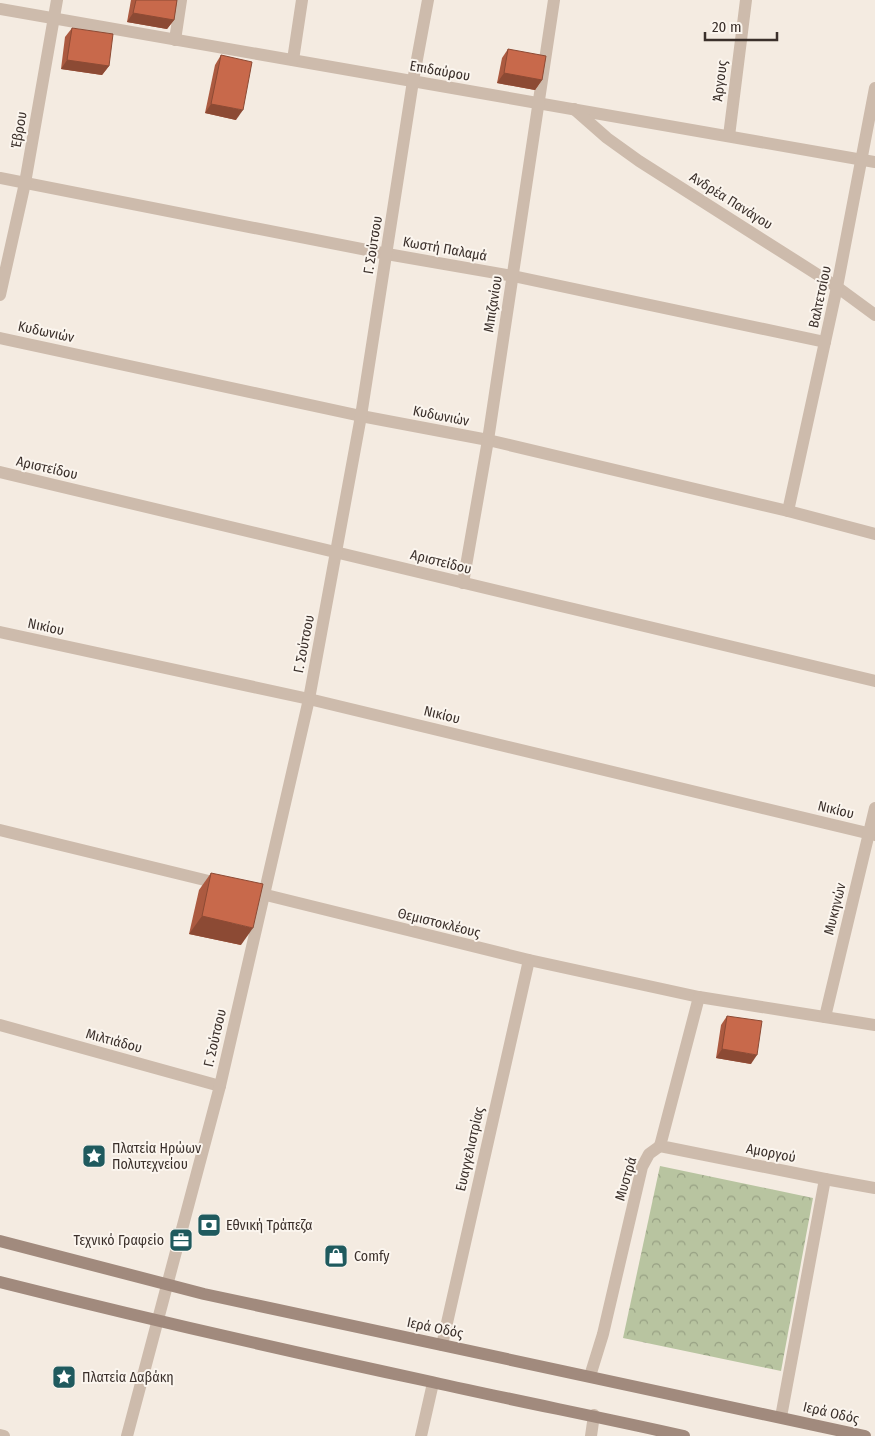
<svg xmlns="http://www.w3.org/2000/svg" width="875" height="1436" font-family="'Fira Sans Condensed',sans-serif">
<defs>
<pattern id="park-crowns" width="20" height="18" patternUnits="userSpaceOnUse" patternTransform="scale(1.25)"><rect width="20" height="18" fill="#b8c4a0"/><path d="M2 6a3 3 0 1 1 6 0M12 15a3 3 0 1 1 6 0" fill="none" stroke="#97a083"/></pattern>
</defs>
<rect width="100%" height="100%" fill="#f4ebe1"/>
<path fill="url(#park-crowns)" d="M660,1166L813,1198L781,1371L623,1338Z"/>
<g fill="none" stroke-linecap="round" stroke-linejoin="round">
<path stroke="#cdbbac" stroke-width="12" d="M781,1417L825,1179"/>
<path stroke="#cdbbac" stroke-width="12" d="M590,1376L603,1334L642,1167L649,1154L660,1146"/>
<g stroke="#cdbbac" stroke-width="12">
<path d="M0,9L875,162"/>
<path d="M175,40L181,0"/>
<path d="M293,60L302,0"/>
<path d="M574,109L607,138L639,161L837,287L875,315"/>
<path d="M729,136L746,0"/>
<path d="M0,178L387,254L513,276L825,342"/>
<path d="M0,338L361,416L488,440L788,511L875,534"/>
<path d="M0,472L875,681"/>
<path d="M788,511L837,287L875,88"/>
<path d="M463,583L488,440L554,0"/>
<path d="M0,632L309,699L875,835"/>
<path d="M0,830L221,884"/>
<path d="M258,893L529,960L699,997L875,1025"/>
<path d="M699,997L660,1146L825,1179L875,1188"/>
<path d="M825,1017L875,808"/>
<path d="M0,1025L220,1086"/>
<path d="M442,1345L529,960"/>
<path d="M0,1435L4,1436"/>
<path d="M127,1436L220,1086L309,699L361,416L413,81L428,0"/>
<path d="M421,1436L433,1383"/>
<path d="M591,1436L594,1415"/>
</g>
<path stroke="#cdbbac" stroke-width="12" d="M0,295L25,183L57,0"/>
<g stroke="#a18a7d" stroke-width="12">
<path d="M0,1241L204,1294L865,1436"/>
<path d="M0,1282C143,1318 287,1351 432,1382C516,1401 600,1417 684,1436"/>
</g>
</g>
<g fill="#ac5a40">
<path d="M131,0H177L174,20L167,29L127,22Z"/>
<path d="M72,28L109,66L102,75L61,69L65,37Z"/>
<path d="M508,49L542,80L535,90L497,83L502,58Z"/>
<path d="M221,55L236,120L205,113L215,65Z"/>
<path d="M211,873L241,945L189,934L199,890Z"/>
<path d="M727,1016L751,1064L716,1058L721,1025Z"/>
</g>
<g fill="#8c4a34">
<path d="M133,13L174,20L167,29L127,22Z"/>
<path d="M67,60L109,66L102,75L61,69Z"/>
<path d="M504,73L542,80L535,90L497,83Z"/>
<path d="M211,104L243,110L236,120L205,113Z"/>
<path d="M202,916L253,928L241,945L189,934Z"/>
<path d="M722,1049L757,1055L751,1064L716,1058Z"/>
</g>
<g fill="#c8694b" stroke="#8c4a34">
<path d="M136,0H177L174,20L133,13Z"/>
<path d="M72,28L113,34L109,66L67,60Z"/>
<path d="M508,49L546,56L542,80L504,73Z"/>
<path d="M221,55L252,62L243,110L211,104Z"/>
<path d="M211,873L263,884L253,928L202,916Z"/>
<path d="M727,1016L762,1021L757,1055L722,1049Z"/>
</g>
<defs>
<g id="sight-square" transform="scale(1.25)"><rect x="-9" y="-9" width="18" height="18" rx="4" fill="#1f5a5e" stroke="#fbf5ee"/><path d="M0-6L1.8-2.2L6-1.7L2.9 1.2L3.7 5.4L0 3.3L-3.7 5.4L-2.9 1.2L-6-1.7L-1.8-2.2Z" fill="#fff"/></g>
<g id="bank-square" transform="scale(1.25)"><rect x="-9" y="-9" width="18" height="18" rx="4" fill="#1f5a5e" stroke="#fbf5ee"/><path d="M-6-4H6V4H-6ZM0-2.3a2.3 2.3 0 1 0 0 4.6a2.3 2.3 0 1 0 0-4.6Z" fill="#fff"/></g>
<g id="office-square" transform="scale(1.25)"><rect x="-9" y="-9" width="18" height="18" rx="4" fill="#1f5a5e" stroke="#fbf5ee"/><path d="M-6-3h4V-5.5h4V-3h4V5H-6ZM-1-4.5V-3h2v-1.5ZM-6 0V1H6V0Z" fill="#fff"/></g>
<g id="shop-square" transform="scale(1.25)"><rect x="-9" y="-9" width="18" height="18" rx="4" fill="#1f5a5e" stroke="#fbf5ee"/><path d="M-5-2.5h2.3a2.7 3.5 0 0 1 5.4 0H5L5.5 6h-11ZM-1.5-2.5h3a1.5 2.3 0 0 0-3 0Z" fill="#fff"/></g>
</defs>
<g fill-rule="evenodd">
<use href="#sight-square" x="94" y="1156"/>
<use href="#bank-square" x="209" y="1225"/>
<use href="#office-square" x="181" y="1240"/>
<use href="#shop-square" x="336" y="1256"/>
<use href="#sight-square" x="64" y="1377"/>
</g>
<g text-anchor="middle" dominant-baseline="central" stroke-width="4" stroke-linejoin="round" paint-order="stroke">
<g font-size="14" fill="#3b302b" stroke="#fbf5ee">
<text transform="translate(440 71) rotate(10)">Επιδαύρου</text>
<text transform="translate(720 81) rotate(-83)">Άργους</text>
<text transform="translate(19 130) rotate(-80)">Έβρου</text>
<text transform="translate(731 201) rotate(32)">Ανδρέα Πανάγου</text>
<text transform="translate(373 245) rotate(-81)">Γ. Σούτσου</text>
<text transform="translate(445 249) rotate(10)">Κωστή Παλαμά</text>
<text transform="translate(820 297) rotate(-78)">Βαλτετσίου</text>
<text transform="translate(493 304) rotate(-81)">Μπιζανίου</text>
<text transform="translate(46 332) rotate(12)">Κυδωνιών</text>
<text transform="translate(441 416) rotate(11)">Κυδωνιών</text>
<text transform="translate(47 468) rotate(13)">Αριστείδου</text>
<text transform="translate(441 562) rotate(14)">Αριστείδου</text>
<text transform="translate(46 627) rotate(12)">Νικίου</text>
<text transform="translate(304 644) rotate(-79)">Γ. Σούτσου</text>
<text transform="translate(442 715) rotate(14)">Νικίου</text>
<text transform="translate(836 810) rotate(14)">Νικίου</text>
<text transform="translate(835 909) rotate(-76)">Μυκηνών</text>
<text transform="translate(439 923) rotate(14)">Θεμιστοκλέους</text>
<text transform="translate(215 1038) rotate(-77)">Γ. Σούτσου</text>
<text transform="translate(114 1041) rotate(15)">Μιλτιάδου</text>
<text transform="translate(470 1149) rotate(-77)">Ευαγγελιστρίας</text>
<text transform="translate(771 1153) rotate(11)">Αμοργού</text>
<text transform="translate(626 1179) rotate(-74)">Μυστρά</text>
<text transform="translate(435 1328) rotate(12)">Ιερά Οδός</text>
<text transform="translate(831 1413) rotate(13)">Ιερά Οδός</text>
</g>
<g font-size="14" fill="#3b302b" stroke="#fbf5ee" text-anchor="start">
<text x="112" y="1148">Πλατεία Ηρώων<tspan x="112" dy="16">Πολυτεχνείου</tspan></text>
<text x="226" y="1225">Εθνική Τράπεζα</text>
<text x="164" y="1240" text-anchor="end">Τεχνικό Γραφείο</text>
<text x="354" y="1256">Comfy</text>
<text x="82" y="1377">Πλατεία Δαβάκη</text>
</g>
</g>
<path d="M705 32v8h72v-8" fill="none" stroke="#3b302b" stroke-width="2.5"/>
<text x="712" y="32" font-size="15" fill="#3b302b" stroke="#fbf5ee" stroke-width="4" paint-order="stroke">20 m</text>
</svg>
